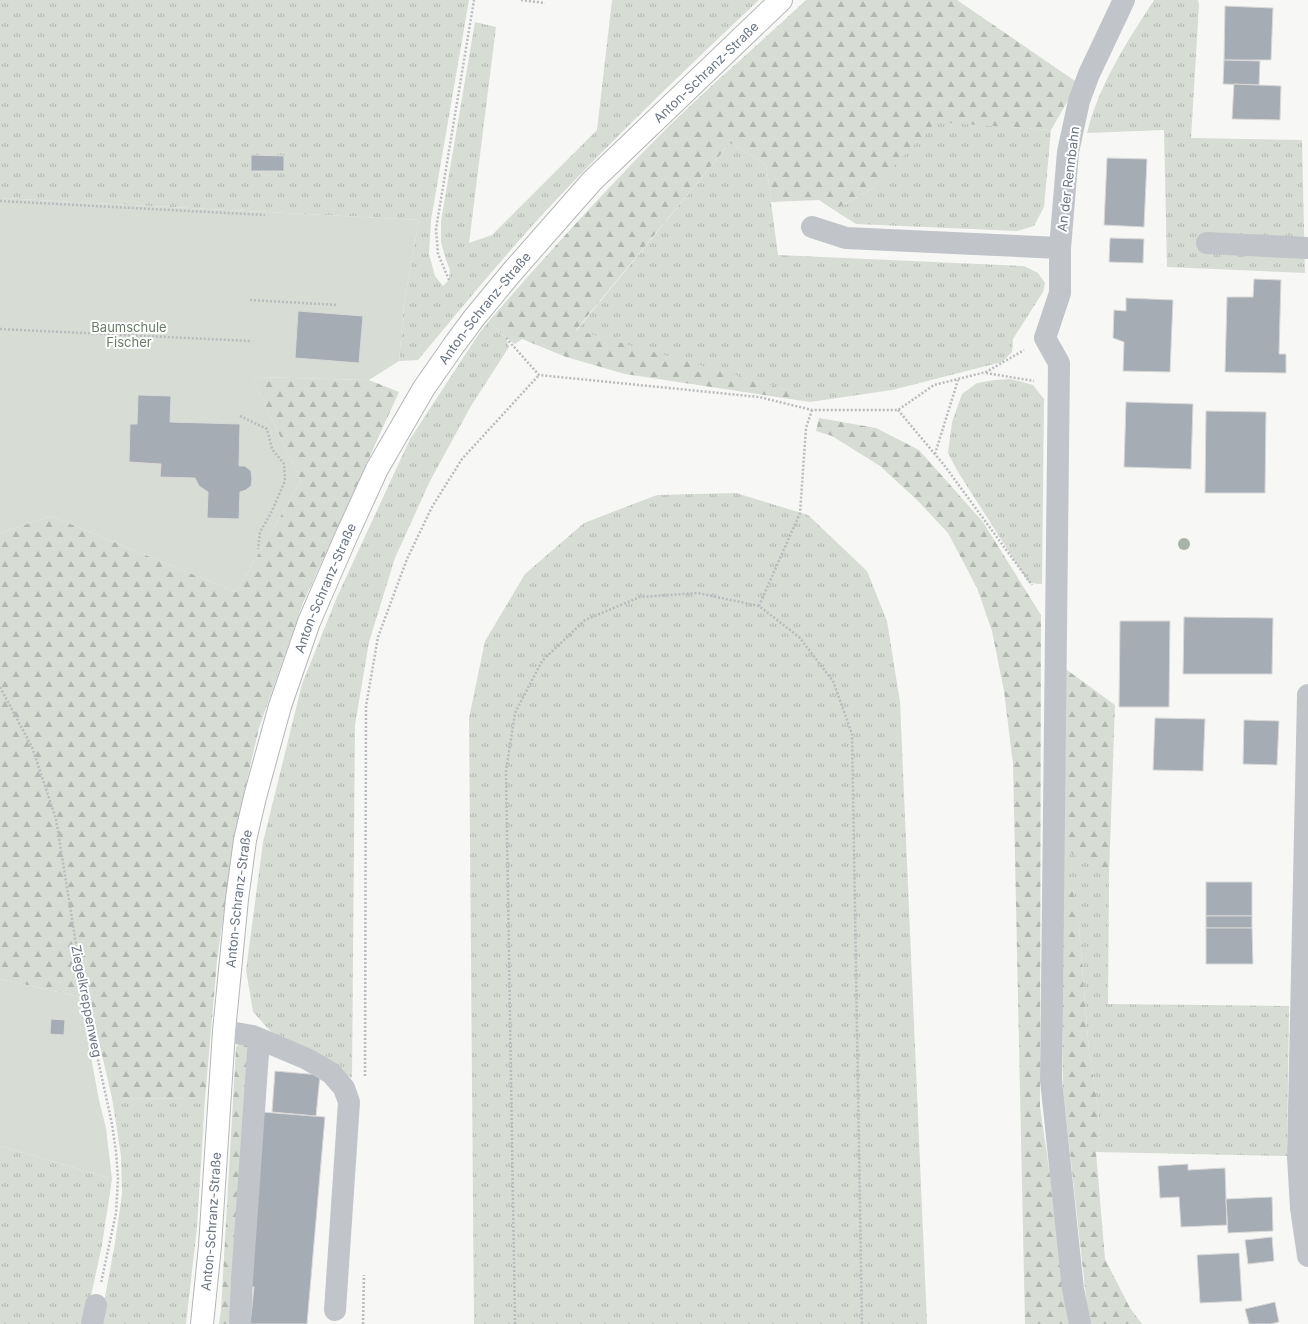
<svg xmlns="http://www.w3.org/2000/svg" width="1308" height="1324" font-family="Inter,sans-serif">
<defs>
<pattern id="grass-tufts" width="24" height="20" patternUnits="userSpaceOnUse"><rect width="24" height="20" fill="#d7dcd5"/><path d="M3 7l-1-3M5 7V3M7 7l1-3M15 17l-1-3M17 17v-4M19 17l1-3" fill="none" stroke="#b2b7b2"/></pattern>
<pattern id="forest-firs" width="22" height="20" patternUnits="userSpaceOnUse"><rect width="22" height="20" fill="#d7dcd5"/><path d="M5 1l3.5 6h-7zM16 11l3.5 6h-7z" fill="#b2b7b2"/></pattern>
</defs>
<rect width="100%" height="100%" fill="#f7f8f5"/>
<g fill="url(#grass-tufts)">
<path d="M0,0H469L431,220L429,254L435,276L443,286L449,280L450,270L446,260L441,242V221L475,22L496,27L469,243L492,235L597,130L612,0H759C690,65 621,131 556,200C508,251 463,306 418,360L399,361L404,304L419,220L0,198Z"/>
<path d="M1154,0H1198L1199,5L1191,138L1302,140L1305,273L1167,267L1164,130L1087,133C1099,84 1127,42 1154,0Z"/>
<path d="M936,121L1051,130L1044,207L1034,226L1017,231L856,224L834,210L872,189Z"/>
<path d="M730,143L766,164L778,255L1024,266L1038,273L1045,283L1043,292L1013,339L1012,352L1002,362L892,390L810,402L798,393L576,331Z"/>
<path d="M489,321L506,338L509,347L471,406L430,481L395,558L369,642L355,725L352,1078L273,1034L253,1012L246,970L263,842L302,684L337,597L410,439L480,332Z"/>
<path d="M1011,379L1033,385L1044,399L1042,584L1029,583L958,472L948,453L952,422L962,394L977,383L995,380Z"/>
<path d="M736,493L808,515L867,571L887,621L900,702L927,1324H474L469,718L485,641L525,574L584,523L657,495Z"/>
<path d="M1062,847L1109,874L1108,1004L1289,1006L1287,1156L1096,1152L1100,1144L1098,1106L1089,1052L1079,927Z"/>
<path d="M112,1098L205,1099L197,1227L186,1324H100L115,1243L122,1194L121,1156Z"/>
<path d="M0,1146L112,1179L102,1245L85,1324H0Z"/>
</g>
<g fill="url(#forest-firs)">
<path d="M806,0H957L1078,83L1051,130L936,122L872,189L834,210L819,200L771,202L766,164L730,143L576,330L798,393L810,402L625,374L566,357L522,339L515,344L506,338L489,321C547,254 607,188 670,125C714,82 761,42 806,0Z"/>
<path d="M252,377L369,380L399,392L303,603L259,728L235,833L217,961L205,1099L112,1098L89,999L0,979V533L51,516L236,592L301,481Z"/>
<path d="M819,418L876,428L919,450L983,522L1041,615L1040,1106L1067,1294L1074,1324H1025L1013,764L1004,691L992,631L977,588L948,533L917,500L880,466L832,436L816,431Z"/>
<path d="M1063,667L1115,705L1109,874L1062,848L1071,882L1079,927L1089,1052L1098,1106L1100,1144L1096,1152L1105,1259L1130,1308L1142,1324H1089L1063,1089L1061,905Z"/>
<path d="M251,1042L230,1324H219L221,1310L236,1047L241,1043Z"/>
</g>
<g fill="#d7dcd5">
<path d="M0,198L419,220L404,304L399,361L369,380L252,377L301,481L236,592L51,516L0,533Z"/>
<path d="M0,979L80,997L99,1100L106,1128L112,1179L0,1146Z"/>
</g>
<g fill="#a6acb3" stroke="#d9d9d8">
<path d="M1225,6L1273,8L1271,60H1224Z"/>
<path d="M1224,60L1260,61L1259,85L1223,84Z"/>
<path d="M1234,84L1281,86L1280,120L1232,119Z"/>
<path d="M251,155L284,156V171H251Z"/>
<path d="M1107,158L1147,159L1144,227L1104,225Z"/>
<path d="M1110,238L1144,239L1143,263L1109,262Z"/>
<path d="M1254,279L1281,280L1279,354H1286V373L1225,372L1227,297H1253Z"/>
<path d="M1126,298L1173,300L1170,372L1123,371L1124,342L1113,338L1114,310L1126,311Z"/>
<path d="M298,311L363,316L359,363L295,358Z"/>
<path d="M138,395L171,396L170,422L240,424L239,466H245L251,471L252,479L251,486L246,490L240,492L239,519L207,518L208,492L199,486L195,478L160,477L161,464L129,462L130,424H137Z"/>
<path d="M1126,402L1193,404L1191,469L1124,467Z"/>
<path d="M1206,411L1266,412L1265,493H1205Z"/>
<path d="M1184,617L1273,618L1272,674H1183Z"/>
<path d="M1120,621H1170L1169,707H1119Z"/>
<path d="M1155,718L1205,719L1203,771L1153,770Z"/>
<path d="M1244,720L1279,721L1277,765L1243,764Z"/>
<rect x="1206" y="882" width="46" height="34"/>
<rect x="1206" y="916" width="46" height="12"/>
<path d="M1206,928H1252L1253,964H1206Z"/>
<path d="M51,1019L65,1020L64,1035L50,1034Z"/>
<path d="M275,1071L320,1075L316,1116L272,1112Z"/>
<path d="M262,1112L325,1117L307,1324H250L254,1287L247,1286Z"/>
<path d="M1188,1164V1170L1225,1168L1227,1225L1181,1227L1179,1197L1160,1198L1158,1166Z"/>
<path d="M1272,1197L1273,1231L1228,1233L1226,1199Z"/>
<path d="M1272,1237L1274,1261L1248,1264L1245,1240Z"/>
<path d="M1239,1253L1242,1301L1200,1303L1197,1255Z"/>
<path d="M1275,1302L1279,1322L1271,1324H1249L1245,1309Z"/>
</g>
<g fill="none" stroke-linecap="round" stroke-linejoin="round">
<g stroke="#b3b6ba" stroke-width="24">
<g id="major">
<path id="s1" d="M202,1324L210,1246L224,1031L237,899L245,840L255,797L280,706L309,622L345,539L377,469L424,388L454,345L474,318L512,272L592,181L781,0"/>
</g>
</g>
<g stroke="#b9bbbe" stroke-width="2.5" stroke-dasharray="2 2" stroke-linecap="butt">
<path d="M521,0L545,3"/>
<path d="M0,201L265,215"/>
<path d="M449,280L438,254L436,229L474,0"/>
<path d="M250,300L338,305"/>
<path d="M0,329L250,341"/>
<path d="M506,338L539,375L759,397L812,410H898L934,385L986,372L1024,350"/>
<path d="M986,373L1034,381"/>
<path d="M898,410L944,465L1032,585"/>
<path d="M240,416L267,429L272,449L284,464L285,481L271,513L260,532L258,549"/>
<path d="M935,454L958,380"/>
<path d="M759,606L800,513L806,428L812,410"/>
<path d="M0,687L32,747L56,819L85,1000L112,1124L116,1152L118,1179L116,1213L101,1283"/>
<path d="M365,1076L366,706L378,637L407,559L432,507L462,459L539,375"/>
<path d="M363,1324L364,1275"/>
<path d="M515,1324L506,771L515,713L542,661L585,620L640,597L698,593L759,606L799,637L833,681L852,734L862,1324"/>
</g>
<g stroke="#c1c4c8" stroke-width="22">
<path d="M812,227L846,238L1060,248"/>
<path d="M1207,243L1308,248"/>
<path d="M1308,695L1298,1157L1301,1208L1308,1256"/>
<path d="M224,1031L253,1036L307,1059L331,1073L344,1088L349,1102L335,1310"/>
<path d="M92,1324L96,1305"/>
<path d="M240,1324L242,1280L259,1039"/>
<path d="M1080,1324L1073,1289L1051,1080L1059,363L1045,338L1060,293V248L1068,152L1079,101L1089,74L1124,0"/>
</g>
<use href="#major" stroke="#fff" stroke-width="22"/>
</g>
<circle fill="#a9b3a7" cx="1184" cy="544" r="6"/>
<g text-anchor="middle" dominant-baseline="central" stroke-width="4" stroke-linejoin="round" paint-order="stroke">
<g font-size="13" fill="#6a7583" stroke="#fff">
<text stroke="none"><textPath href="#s1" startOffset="1399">Anton-Schranz-Straße</textPath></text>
<text transform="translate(1068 179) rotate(-83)">An der Rennbahn</text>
<text stroke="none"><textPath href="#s1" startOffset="1075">Anton-Schranz-Straße</textPath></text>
<text stroke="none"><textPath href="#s1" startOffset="751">Anton-Schranz-Straße</textPath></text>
<text stroke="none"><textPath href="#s1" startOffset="427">Anton-Schranz-Straße</textPath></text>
<text transform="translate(87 1001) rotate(79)">Ziegelkreppenweg</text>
<text stroke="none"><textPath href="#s1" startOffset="103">Anton-Schranz-Straße</textPath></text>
</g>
<g font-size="13" fill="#6a7b68" stroke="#fff">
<text x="129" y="327">Baumschule<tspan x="129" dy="15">Fischer</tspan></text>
</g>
</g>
</svg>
